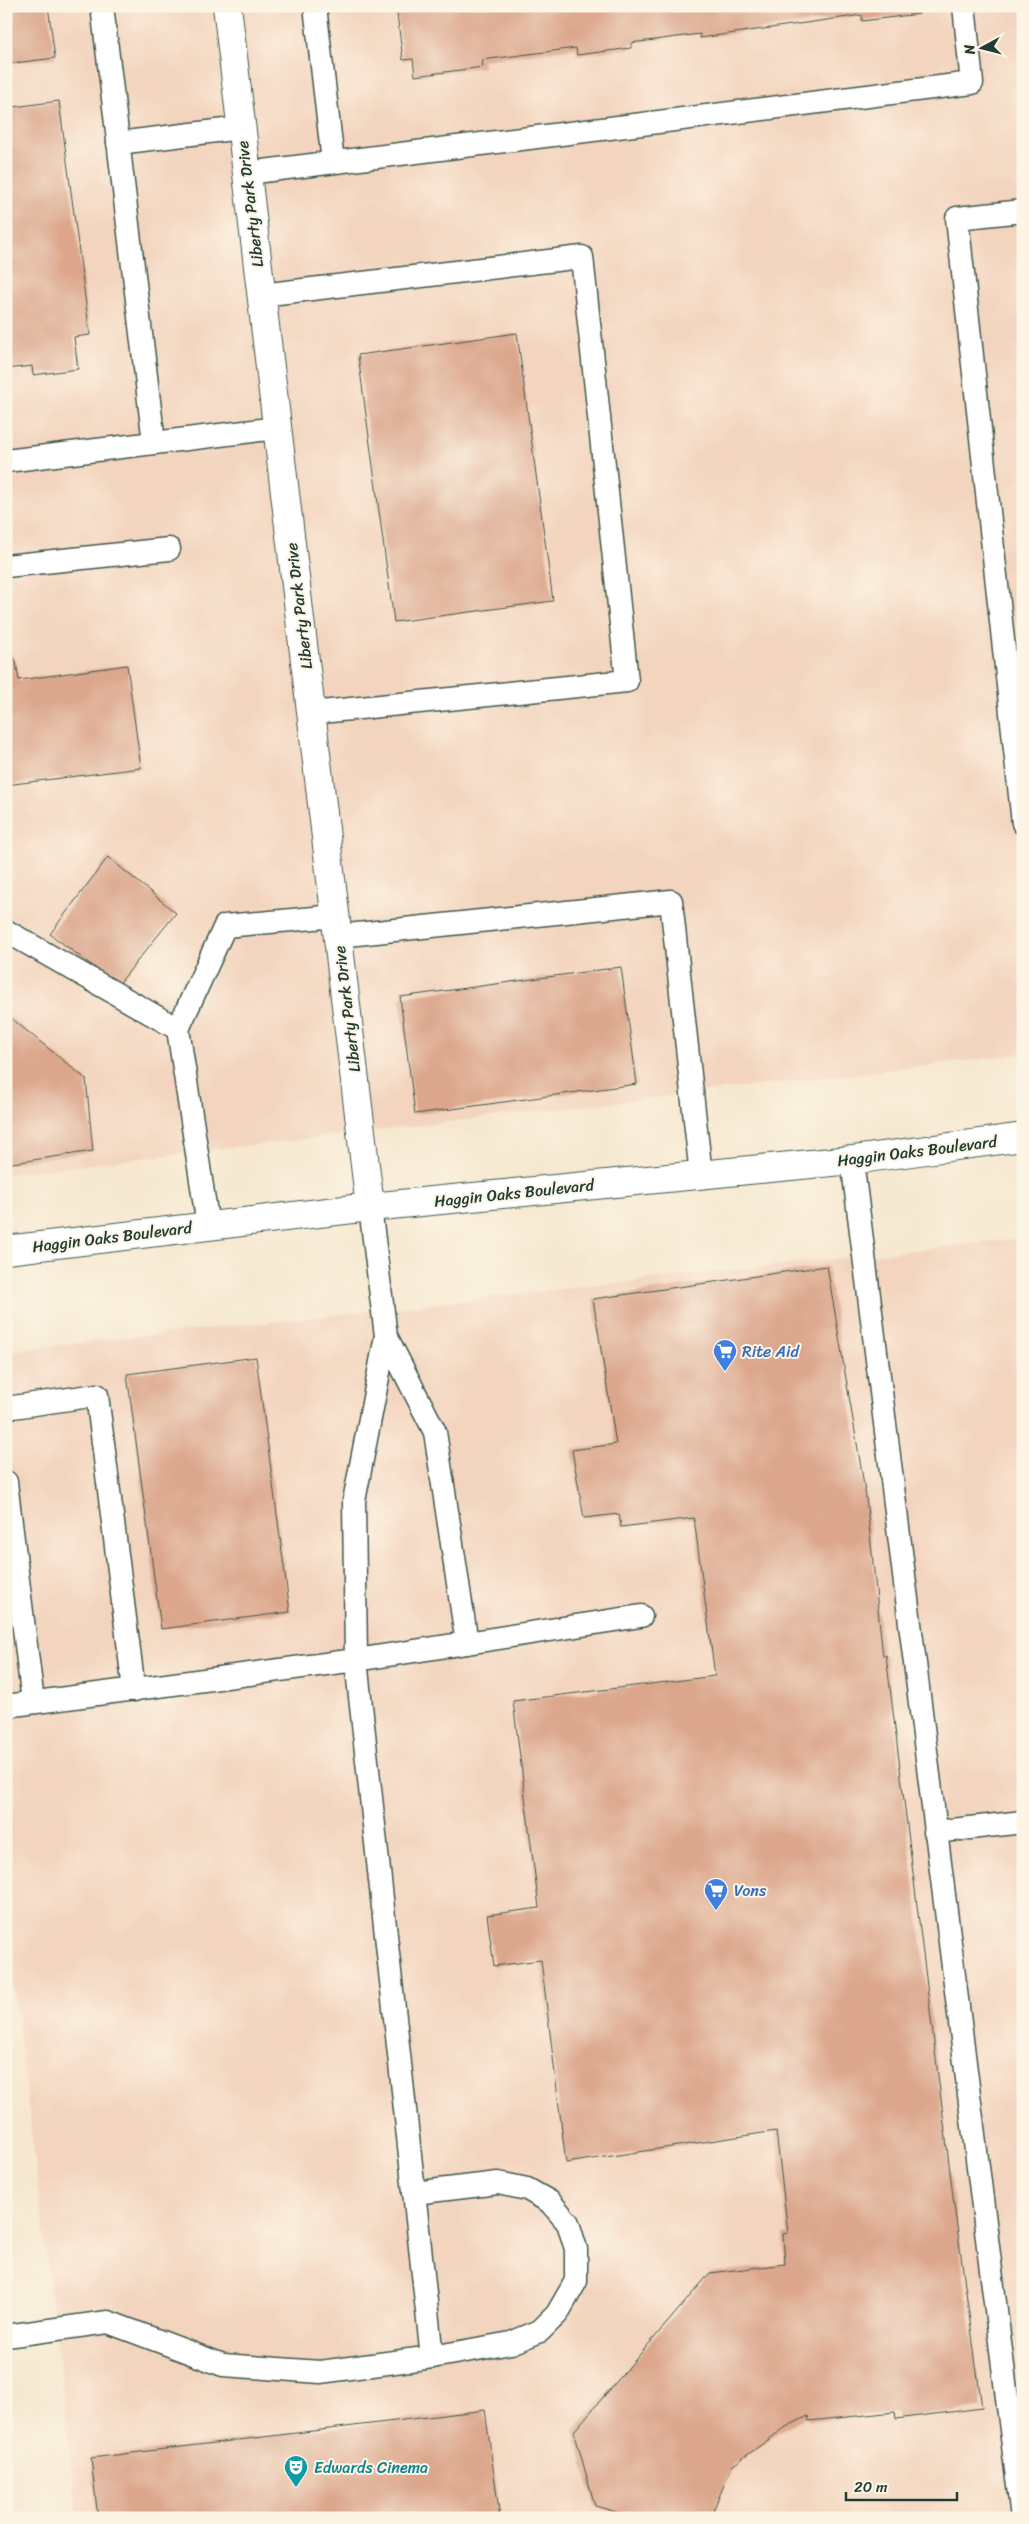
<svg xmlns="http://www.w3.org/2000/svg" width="1029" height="2524" font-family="Sriracha,sans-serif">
<rect width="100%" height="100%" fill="#fcf5e5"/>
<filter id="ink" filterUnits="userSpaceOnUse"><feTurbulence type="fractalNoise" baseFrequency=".02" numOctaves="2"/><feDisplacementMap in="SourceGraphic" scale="10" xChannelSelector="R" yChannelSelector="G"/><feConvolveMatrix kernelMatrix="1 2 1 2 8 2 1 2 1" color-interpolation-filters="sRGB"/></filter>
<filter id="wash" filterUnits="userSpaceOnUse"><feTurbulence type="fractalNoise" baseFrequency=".0096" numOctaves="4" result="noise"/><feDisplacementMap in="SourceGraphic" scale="20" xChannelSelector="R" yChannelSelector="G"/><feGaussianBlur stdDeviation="1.12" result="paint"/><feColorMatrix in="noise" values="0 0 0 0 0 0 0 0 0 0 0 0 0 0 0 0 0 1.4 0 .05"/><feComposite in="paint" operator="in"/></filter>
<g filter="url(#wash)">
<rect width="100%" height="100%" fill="#f6e8d0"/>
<g fill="#f3d4be">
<path d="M6,6H1023V1054L6,1174Z"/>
<path d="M1023,1238V2518H78L6,1923V1351Z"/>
</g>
<g id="blocks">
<g fill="#dba68b">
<path d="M6,6H48L55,58L6,64Z"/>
<path d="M396,6H928V7L918,9L919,14L862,21V15L700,38V34L631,43V48L577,55L576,48L482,60L483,67L415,76L413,59L403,60Z"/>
<path d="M59,101L90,335L74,337L78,369L33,375L32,366L6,369V108Z"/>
<path d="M517,333L553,601L394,622L358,355Z"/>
<path d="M6,645L16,662L19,680L127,665L141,768L6,785Z"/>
<path d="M108,857L176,913L118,985L50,934Z"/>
<path d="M621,967L637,1084L415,1114L400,997Z"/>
<path d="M6,1014L86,1079L93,1151L6,1164Z"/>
<path d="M827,1266L866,1497L883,1656L886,1655L955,2212L982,2408L896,2419L895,2412L809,2421L808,2416L786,2427L732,2466L710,2518H638L595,2506L574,2431L710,2273L785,2264L783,2234L788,2233L776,2131L566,2163L541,1960L494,1966L487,1915L539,1908L513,1701L715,1676L694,1518L621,1527L619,1514L584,1518L572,1450L616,1444L593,1299Z"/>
<path d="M256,1357L290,1612L161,1629L127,1374Z"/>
<path d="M485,2410L500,2518H98L91,2458Z"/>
</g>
</g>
</g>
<g filter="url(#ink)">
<use href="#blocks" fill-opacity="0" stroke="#3f574b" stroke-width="1"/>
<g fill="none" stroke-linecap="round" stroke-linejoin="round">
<g stroke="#3f574b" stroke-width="25">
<g id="service">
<path d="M102,6L154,443"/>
<path d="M315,6L333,162"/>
<path d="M118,143L241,128"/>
<path d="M247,173L972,83L964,6"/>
<path d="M1023,211L957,218L1023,823"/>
<path d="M261,295L582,257L627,681L311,713"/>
<path d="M6,461L277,428"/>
<path d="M6,566L169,549"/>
<path d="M6,931L178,1029L208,1226"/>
<path d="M338,936L671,901L701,1175"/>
<path d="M178,1029L225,926L336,916"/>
<path d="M852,1160L1022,2518"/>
<path d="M370,1207L386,1336L354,1501L356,1660L641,1616"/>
<path d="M386,1336L435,1432L467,1643"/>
<path d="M6,1408L97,1395L134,1690"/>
<path d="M6,1482L33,1702"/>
<path d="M6,1706L356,1660L432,2357L320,2372L223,2365L108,2322L6,2336"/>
<path d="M935,1832L1023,1822"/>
<path d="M414,2193L498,2183L527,2189L550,2202L568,2223L576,2249V2281L557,2314L540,2331L511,2343L432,2357"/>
</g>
</g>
<g stroke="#3f574b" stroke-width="30">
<path id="minor" d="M227,6L370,1207"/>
</g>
<g stroke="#3f574b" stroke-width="30">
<path id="tertiary" d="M6,1250L370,1207L852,1160L1023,1137"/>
</g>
<use href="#service" stroke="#fff" stroke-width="22"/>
<use href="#minor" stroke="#fff" stroke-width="28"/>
<use href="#tertiary" stroke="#fff" stroke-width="28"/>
</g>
</g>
<defs>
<g id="supermarket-pin" transform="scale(1.25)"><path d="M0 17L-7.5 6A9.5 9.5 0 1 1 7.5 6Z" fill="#3f7fe0" stroke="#fcf5e5"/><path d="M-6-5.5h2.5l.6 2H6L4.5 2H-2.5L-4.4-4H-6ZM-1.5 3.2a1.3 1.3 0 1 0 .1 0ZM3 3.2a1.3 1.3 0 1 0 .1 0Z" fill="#fff"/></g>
<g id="theatre-pin" transform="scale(1.25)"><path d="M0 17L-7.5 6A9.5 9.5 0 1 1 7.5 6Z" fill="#0f9aa8" stroke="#fcf5e5"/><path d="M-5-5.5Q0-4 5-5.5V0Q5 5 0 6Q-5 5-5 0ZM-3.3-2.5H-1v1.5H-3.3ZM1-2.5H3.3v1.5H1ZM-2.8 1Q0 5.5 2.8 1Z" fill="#fff"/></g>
</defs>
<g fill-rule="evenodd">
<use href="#supermarket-pin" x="725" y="1351"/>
<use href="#supermarket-pin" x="716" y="1890"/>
<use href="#theatre-pin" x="296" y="2467"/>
</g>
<g text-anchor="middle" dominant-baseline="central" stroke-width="4" stroke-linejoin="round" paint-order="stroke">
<g font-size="16" fill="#1f3d34" stroke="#fcf5e5">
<text transform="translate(250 204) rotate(-97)">Liberty Park Drive</text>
<text transform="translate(299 606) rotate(-97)">Liberty Park Drive</text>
<text transform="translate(347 1009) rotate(-97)">Liberty Park Drive</text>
<text transform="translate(917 1151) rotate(-7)">Haggin Oaks Boulevard</text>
<text transform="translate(514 1193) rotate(-6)">Haggin Oaks Boulevard</text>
<text transform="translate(112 1237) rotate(-7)">Haggin Oaks Boulevard</text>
</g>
<g font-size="16" fill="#366cbe" stroke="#fcf5e5" text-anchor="start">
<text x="742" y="1351">Rite Aid</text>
<text x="734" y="1890">Vons</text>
</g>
<g font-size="16" fill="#0d838f" stroke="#fcf5e5" text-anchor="start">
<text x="314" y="2467">Edwards Cinema</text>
</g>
</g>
<rect width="1029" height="2524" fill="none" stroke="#fcf5e5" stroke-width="25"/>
<g transform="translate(982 48) rotate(263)" stroke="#fcf5e5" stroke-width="4" paint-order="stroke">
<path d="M0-4L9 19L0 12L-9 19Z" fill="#1f3d34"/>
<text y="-8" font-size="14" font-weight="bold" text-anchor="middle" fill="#1f3d34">N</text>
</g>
<path d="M846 2492v8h111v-8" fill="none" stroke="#1f3d34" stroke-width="2.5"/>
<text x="854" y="2492" font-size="15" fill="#1f3d34" stroke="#fcf5e5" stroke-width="4" paint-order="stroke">20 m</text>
</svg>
